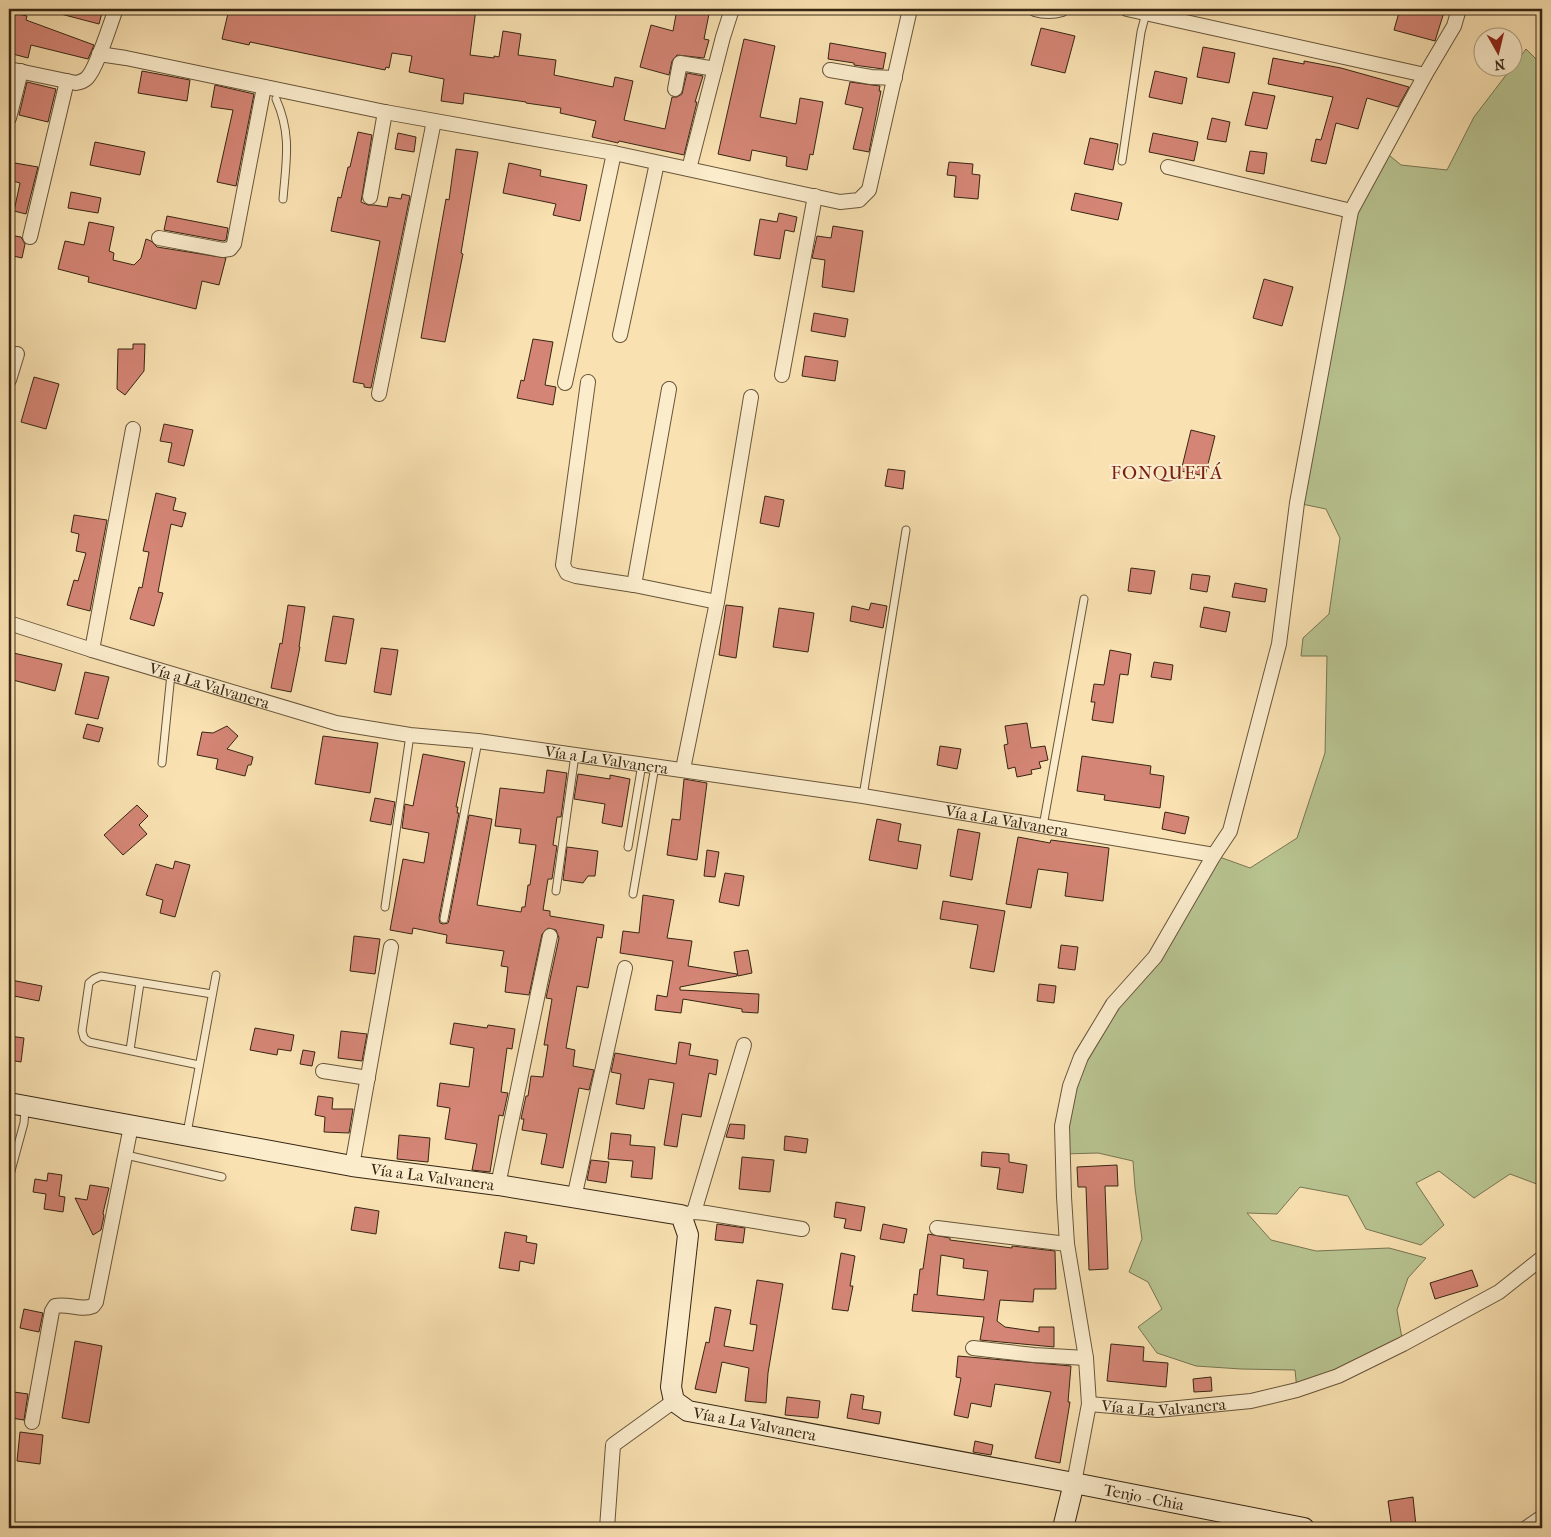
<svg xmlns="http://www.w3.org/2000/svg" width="1551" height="1537" font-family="'IM FELL French Canon',serif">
<rect width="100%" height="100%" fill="#f9e1b1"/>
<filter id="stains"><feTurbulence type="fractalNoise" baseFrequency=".004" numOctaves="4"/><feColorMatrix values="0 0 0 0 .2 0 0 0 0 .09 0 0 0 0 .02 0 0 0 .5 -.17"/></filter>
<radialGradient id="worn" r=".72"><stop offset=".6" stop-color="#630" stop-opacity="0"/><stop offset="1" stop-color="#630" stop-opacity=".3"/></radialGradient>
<path fill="#b8c491" stroke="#787552" d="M1526,49L1542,65V1186L1510,1174L1474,1198L1439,1171L1416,1183L1444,1225L1421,1245L1366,1229L1348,1196L1300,1187L1277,1214L1247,1213L1271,1240L1316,1251L1389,1248L1426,1258L1408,1278L1397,1310L1403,1344L1297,1390L1295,1370L1241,1369L1196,1366L1157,1353L1138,1327L1162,1309L1148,1282L1129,1272L1142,1239L1135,1188L1133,1161L1098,1153L1063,1154L1081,1057L1155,957L1214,855L1250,868L1297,838L1325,753L1327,656H1301L1303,638L1329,614L1340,538L1326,509L1297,503L1351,211L1384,151L1401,165L1447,170L1474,117Z"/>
<g fill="#d48575" stroke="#372613" fill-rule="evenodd">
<path d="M57,9H103L99,24L57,13Z"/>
<path d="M229,9H476L470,55L494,58V56L499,57L503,31L521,34L518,55L556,60L554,75L613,87L615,77L633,81L624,120L665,129L672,97H677L682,94L687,73L703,76L695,102H697L684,155L619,141L618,143L592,137L596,121L560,113L561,108L526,103V102L464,93L463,104L441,101L444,79L409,72L412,56L392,53L389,68L386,67L385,70L250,42L249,45L222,39Z"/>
<path d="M677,9H710L704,39L709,40L704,58L677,55L672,61L669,75L640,67L651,25L673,31Z"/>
<path d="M1400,9H1445L1435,41L1394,30Z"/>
<path d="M9,12L27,16L26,20L94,45L88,59L31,45L28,58L9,53Z"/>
<path d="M1041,28L1075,36L1065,73L1031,65Z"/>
<path d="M744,39L775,46L760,117L796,124L800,98L823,102L813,155L810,154L807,170L786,166L787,157L752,150L750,161L718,154Z"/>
<path d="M830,43L886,53L883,69L854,65V63L828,59Z"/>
<path d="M1203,47L1235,53L1229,83L1197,77Z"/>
<path d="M1273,58L1304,64V61L1341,68L1409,87L1398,107L1367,98L1358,129L1336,123L1326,164L1311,161L1316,139L1321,140L1333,97L1268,84Z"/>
<path d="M142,71L190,80L187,101L138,93Z"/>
<path d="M1155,71L1187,78L1182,104L1149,97Z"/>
<path d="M27,82L56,89L48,122L19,115Z"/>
<path d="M850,82L880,86L879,91H881L869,152L853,149L863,108L845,104Z"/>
<path d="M215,85L254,94L236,186L217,182L233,110L211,107Z"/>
<path d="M1253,92L1275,96L1267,129L1245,125Z"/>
<path d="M1212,118L1230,122L1226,142L1207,139Z"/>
<path d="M358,132L372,135L361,202L368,205H374L387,207L389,197L401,199L402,194L410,196L371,388L364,387V384L353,382L380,241L331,231L338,197L341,198L348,167H350Z"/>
<path d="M398,133L416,137L414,152L395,149Z"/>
<path d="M1153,133L1198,142L1194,161L1149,152Z"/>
<path d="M1090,138L1118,144L1113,170L1084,164Z"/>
<path d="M95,142L145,152L140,175L90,165Z"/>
<path d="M456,149L478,152L461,253L463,254L445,342L421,338L446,199L449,200Z"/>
<path d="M1250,151L1267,153L1264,174L1246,171Z"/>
<path d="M9,162L38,167L26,214L14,211L20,183L9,180Z"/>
<path d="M949,162L973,164L972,174L980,175L978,199L954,197L956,176L947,175Z"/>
<path d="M509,163L541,170L540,176L587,185L580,221L553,215L556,204L503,193Z"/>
<path d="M71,192L101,198L98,213L68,208Z"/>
<path d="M1075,193L1122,203L1118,220L1071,210Z"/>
<path d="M779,213L797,217L794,232L785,230L780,259L754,255L760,219L777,222Z"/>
<path d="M167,216L228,228L226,240L223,241L164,230Z"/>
<path d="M89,222L114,227L109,251L114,253L113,260L134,265L141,258L146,239L151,241L157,247L226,258L219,285L202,281L196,309L88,282L89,277L58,269L65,241L84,245Z"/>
<path d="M833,226L863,231L854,292L822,287L825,260L812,258L817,236L831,238Z"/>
<path d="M9,235L21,237L25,244L22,258L9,255Z"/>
<path d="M1264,279L1293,287L1282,326L1253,318Z"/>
<path d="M814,313L848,319L845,337L811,331Z"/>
<path d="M533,339L553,342L545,385L556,387L553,405L517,398L521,380L524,381Z"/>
<path d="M133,344H145L144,371L125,395L117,389L118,349H133Z"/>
<path d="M805,356L838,361L835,381L802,376Z"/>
<path d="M34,377L59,384L46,429L21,422Z"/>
<path d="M164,424L193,430L184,466L168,462L172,443L160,441Z"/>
<path d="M1191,430L1215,436L1205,476L1181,471Z"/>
<path d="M888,469L905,471L903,489L885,486Z"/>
<path d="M156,493L176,498L173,510L186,513L182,527L171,524L158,592L163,593L154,626L130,619L139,587L142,588L149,552L143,551Z"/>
<path d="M765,496L784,500L779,527L760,523Z"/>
<path d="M74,515L107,520L90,611L67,605L74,580L78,581L86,553L76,551L79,534L71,532Z"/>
<path d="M1131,568L1155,571L1151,594L1128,591Z"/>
<path d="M1192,574L1210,576L1207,592L1190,589Z"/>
<path d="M1235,583L1267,589L1265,602L1232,597Z"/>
<path d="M871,603L887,606L883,628L850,621L852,606L869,610Z"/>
<path d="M288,605L305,607L299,647H300L291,692L271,688L280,643L282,644Z"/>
<path d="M726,605L743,607L736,658L719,655Z"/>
<path d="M1204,607L1230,612L1226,632L1200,627Z"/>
<path d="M779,608L814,613L808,652L773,647Z"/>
<path d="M333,616L354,619L346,664L325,661Z"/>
<path d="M381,648L398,650L391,695L374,692Z"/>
<path d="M1110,650L1131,654L1128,675L1120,674L1113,723L1092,720L1095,702H1091L1094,684L1104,685Z"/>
<path d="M9,652L62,664L55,691L9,679Z"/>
<path d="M1154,662L1173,665L1171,680L1151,677Z"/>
<path d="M85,672L109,677L98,719L75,714Z"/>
<path d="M1027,723L1031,748L1045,746L1048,760L1039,762L1041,768L1031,770L1032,774L1017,777L1015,767L1008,769L1004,745L1008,744L1005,726Z"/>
<path d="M87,724L103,728L99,742L83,738Z"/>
<path d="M227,726L238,736L227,749L253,757L251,765H248L245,776L216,769L218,759L197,755L202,732L213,733Z"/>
<path d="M323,736L378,743L370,793L315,784Z"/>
<path d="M940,746L961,749L957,769L937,765Z"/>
<path d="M423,754L465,762L456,807H458L457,813H459L439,918L440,923L443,924L448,923L449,920L469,815L492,819L477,905L521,912L522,907H525L528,885H530L536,845L519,843L521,829L495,826L500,788L544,793L547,770L567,773L561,817H557L553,845L557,846L552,879H548L543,910L550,911V916L604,925L602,938L597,937L588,988L577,986L566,1048L575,1050L573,1066L594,1070L589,1090L579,1088L563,1168L541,1164L547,1134L522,1130L524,1119H521L526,1096H528L531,1076L543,1077L548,1045H544L552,999L546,998L559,938L556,930L548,928L542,934L529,995L505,992L508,967L501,966L504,951L446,943L447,935L413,928L412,934L390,930L403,859L424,863L429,833L402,828L405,804L413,806Z"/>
<path d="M1082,756L1151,766L1150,774L1164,776L1160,808L1104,800L1105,795L1077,791Z"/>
<path d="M578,774L610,779V775L630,779L622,827L602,823L605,804L574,799Z"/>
<path d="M684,779L707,783L697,860L667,855L672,819L680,820Z"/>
<path d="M375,798L395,802L391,825L370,821Z"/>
<path d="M137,805L148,816L139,825L147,834L123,855L104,835Z"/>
<path d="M1165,812L1189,817L1185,834L1162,829Z"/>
<path d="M877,819L901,824L898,841L921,845L917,869L869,860Z"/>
<path d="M958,829L980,833L972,880L950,876Z"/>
<path d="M1018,837L1050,843L1051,840L1109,848L1103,901L1065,896L1068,873L1038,869L1031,908L1006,904Z"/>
<path d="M567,847L598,851L595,876H588L583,883L563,880Z"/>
<path d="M707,850L719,852L715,877L704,876Z"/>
<path d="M175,861L190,865L175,917L160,913L163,900L146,895L156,864L173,869Z"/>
<path d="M725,873L744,876L739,906L719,902Z"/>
<path d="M643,895L674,900L667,938L692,941L688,966L737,974V976L680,987V990L759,994L758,1013L742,1012V1009L683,999L681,1013L655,1010L657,995L667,997L673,961L620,953L623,931L639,933Z"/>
<path d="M943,901L1005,911L994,972L970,968L978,925L940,919Z"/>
<path d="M354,936L380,939L375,974L350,971Z"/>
<path d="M1061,945L1078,947L1075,970L1058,968Z"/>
<path d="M748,950L752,973L738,976L734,952Z"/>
<path d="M11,980L42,986L39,1001L9,995Z"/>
<path d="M1039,984L1056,986L1054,1003L1037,1001Z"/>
<path d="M454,1023L487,1028L488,1025L515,1029L512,1049L507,1048L501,1092L508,1093L503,1116L499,1115L490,1172L472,1170L477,1144L445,1139L450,1108L437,1106L440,1083L469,1087L474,1048L450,1044Z"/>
<path d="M255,1028L294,1035L291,1051L278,1049L277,1055L250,1050Z"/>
<path d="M341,1031L367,1034L362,1061L338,1058Z"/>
<path d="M9,1036L24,1038L21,1062L9,1060Z"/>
<path d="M679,1042L691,1044L689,1055L718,1060L716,1075L709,1073L701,1117L682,1114L677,1147L664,1145L674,1083L649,1079L644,1109L616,1104L621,1074L611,1072L615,1053L676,1064Z"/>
<path d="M303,1050L315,1052L312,1066L300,1064Z"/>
<path d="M318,1096L333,1098L332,1109H353L349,1133L324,1132L325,1117L315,1115Z"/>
<path d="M730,1124L745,1125L744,1139L726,1137Z"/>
<path d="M611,1133L631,1135L630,1145L655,1147L652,1179L631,1177L633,1161L608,1159Z"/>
<path d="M399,1135L430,1138L428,1162L397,1159Z"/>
<path d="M785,1136L808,1139L806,1153L784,1150Z"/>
<path d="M982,1152L1009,1154V1162L1027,1165L1023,1193L997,1189L1000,1168L981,1166Z"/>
<path d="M742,1157L774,1160L770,1192L739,1189Z"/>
<path d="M591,1160L609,1162L606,1183L587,1180Z"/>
<path d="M1117,1165L1118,1186H1105L1108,1269L1089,1270L1086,1187H1078L1077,1167Z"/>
<path d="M48,1173L62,1175L59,1196L65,1197L63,1212L44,1209L46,1194L33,1192L35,1179L47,1181Z"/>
<path d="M90,1185L109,1188L103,1213L104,1216L101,1230L93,1235L75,1198L87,1200Z"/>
<path d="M836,1202L865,1207L861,1231L844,1228L846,1219L834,1217Z"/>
<path d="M355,1207L379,1211L376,1234L351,1230Z"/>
<path d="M717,1224L745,1228L743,1243L715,1240Z"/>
<path d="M883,1224L907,1229L904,1243L880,1239Z"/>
<path d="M505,1232L527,1236L526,1242L537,1244L534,1264L520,1261L519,1271L499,1268Z"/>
<path d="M928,1234L950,1238V1240L1012,1248V1246L1055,1251L1056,1289H1034L1033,1302L1000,1300L997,1321L1005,1327L1039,1332V1327H1054V1347L980,1340L984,1317L912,1311L914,1294L917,1295L920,1269H923ZM941,1255L964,1259L963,1268L988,1271L984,1300L937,1295Z"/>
<path d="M841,1253L855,1256L850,1286H853L848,1311L832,1309Z"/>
<path d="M1472,1270L1478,1286L1435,1299L1430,1283Z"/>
<path d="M757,1280L783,1284L768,1373L766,1403L745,1401L749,1368L722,1362L716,1393L695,1389L706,1342L709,1343L715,1307L731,1310L724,1346L753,1351L757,1325L750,1324Z"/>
<path d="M24,1309L43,1313L39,1332L20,1328Z"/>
<path d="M75,1341L102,1346L89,1423L62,1418Z"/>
<path d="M1111,1344L1144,1347L1143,1361L1168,1363L1166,1387L1107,1381Z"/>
<path d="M958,1356L1071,1366L1068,1402H1070L1060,1463L1035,1458L1051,1392L995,1384L991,1407L971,1403L968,1418L954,1415L961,1378L956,1377Z"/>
<path d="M1211,1377L1212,1391L1194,1392L1193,1379Z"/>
<path d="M14,1392L28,1394L24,1420L11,1418Z"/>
<path d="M851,1394L864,1396L862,1409L881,1412L879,1424L847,1418Z"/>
<path d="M787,1397L820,1401L818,1418L785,1415Z"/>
<path d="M20,1432L43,1435L40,1464L17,1461Z"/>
<path d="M975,1441L993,1445L991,1455L973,1452Z"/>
<path d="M1413,1497L1416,1526L1392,1528L1388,1501Z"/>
</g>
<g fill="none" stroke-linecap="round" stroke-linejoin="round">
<g stroke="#68553a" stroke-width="9">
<g id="lane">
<path d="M276,99C292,135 286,161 283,199"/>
<path d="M1122,161L1141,32L1146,13"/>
<path d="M162,763L171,674"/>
<path d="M863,796L906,530"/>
<path d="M1043,826L1084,599"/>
<path d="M628,847L642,764"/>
<path d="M556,891L575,755"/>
<path d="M633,894L655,766"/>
<path d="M385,907L410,735"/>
<path d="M444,919L478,741"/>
<path d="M130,1050L140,983"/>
<path d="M199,1065L89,1042L84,1038L82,1031L89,983L94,979L101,976L212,994"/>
<path d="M187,1133L216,975"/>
<path d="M126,1155L222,1177"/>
<path d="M9,1178L24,1123L25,1108"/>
<path d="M1520,1528L1542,1513"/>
</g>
</g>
<g stroke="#68553a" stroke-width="16">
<g id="street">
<path d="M1035,9C1045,12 1052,12 1062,9"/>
<path d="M1127,9L1425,75"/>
<path d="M99,54L126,58L385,112L614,153L840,202L859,200L869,190L910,9"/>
<path d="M9,69L76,83C81,82 84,81 87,78C97,68 110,24 116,9"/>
<path d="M830,70L871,77L895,78"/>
<path d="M675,89L680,63L715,69"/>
<path d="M9,118L21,71"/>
<path d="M1168,167L1351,211"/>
<path d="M689,169L723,37L732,9"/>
<path d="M370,197L385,112"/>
<path d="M30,237L67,81"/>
<path d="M159,238L223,250L230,249L234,244L264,87"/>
<path d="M620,335L657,163"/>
<path d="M782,375L815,196"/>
<path d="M9,380L17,354"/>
<path d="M588,382L563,565L567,573L576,576L634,585L717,602"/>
<path d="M565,383L614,153"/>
<path d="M379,394L434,121"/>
<path d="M634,585L669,389"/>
<path id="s1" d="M9,623L92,650L336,723L410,735L478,741L863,796L1214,855"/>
<path d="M92,650L133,429"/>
<path d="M683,769L717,602L751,397"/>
<path d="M323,1071L368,1078"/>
<path d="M352,1166L391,947"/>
<path d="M498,1185L550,936"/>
<path d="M574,1198L625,968"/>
<path d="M694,1212L744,1045"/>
<path d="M687,1214L694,1212L706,1213L802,1229"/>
<path d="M937,1228L1067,1244"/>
<path d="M973,1348L1034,1355L1086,1358"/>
<path id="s2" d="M1089,1404L1158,1410L1251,1401L1297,1390L1338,1376L1403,1344L1499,1292L1542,1258"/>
<path d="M32,1422L52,1311L55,1306C68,1303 81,1311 93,1306L96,1302L131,1126"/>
<path d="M1074,1483L1089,1404L1086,1358L1067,1244L1064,1197L1062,1126L1070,1086L1081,1057L1113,1004L1155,957L1214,855L1230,831L1279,644L1297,503L1351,211L1425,75L1454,26L1459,9"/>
<path d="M607,1528L613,1445L674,1401"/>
</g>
</g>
<g stroke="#372613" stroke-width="22">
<g id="secondary">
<path id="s3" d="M9,1103L352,1166L498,1185L681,1215L688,1235L671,1387L674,1401L688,1411L1074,1483L1304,1528"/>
<path d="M1063,1528L1074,1483"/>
</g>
</g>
<use href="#lane" stroke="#fbeccc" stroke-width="7"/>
<use href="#street" stroke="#fbeccc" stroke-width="14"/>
<use href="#secondary" stroke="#fbeccc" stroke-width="20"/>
</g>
<g text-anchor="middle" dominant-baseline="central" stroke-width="4" stroke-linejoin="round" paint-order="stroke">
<g font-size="16" fill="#372613" stroke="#fbeccc">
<text stroke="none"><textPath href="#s1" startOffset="210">Vía a La Valvanera</textPath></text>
<text stroke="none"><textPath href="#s1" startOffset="615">Vía a La Valvanera</textPath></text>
<text stroke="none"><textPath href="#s1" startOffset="1020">Vía a La Valvanera</textPath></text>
<text stroke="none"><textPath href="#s3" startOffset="430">Vía a La Valvanera</textPath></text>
<text stroke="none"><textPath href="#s2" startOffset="75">Vía a La Valvanera</textPath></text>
<text stroke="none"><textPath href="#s3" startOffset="955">Vía a La Valvanera</textPath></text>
<text stroke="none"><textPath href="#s3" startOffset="1351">Tenjo - Chia</textPath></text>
</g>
<g font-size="19" letter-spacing="1" fill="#7a1f14" stroke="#fbeccc">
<text x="1167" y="473">FONQUETÁ</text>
</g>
</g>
<rect width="1551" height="1537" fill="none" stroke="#f9e1b1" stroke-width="30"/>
<rect x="10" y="10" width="1531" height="1517" fill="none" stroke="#372613" stroke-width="2.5"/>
<rect x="15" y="15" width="1521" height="1507" fill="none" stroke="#372613"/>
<g transform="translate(1498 52) rotate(172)"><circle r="24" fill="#fbeccc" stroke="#ad9d82"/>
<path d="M0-4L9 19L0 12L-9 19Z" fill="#8f2418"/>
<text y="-8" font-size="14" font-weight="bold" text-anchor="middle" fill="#372613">N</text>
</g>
<rect width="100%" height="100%" filter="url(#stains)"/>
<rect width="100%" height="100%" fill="url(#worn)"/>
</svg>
